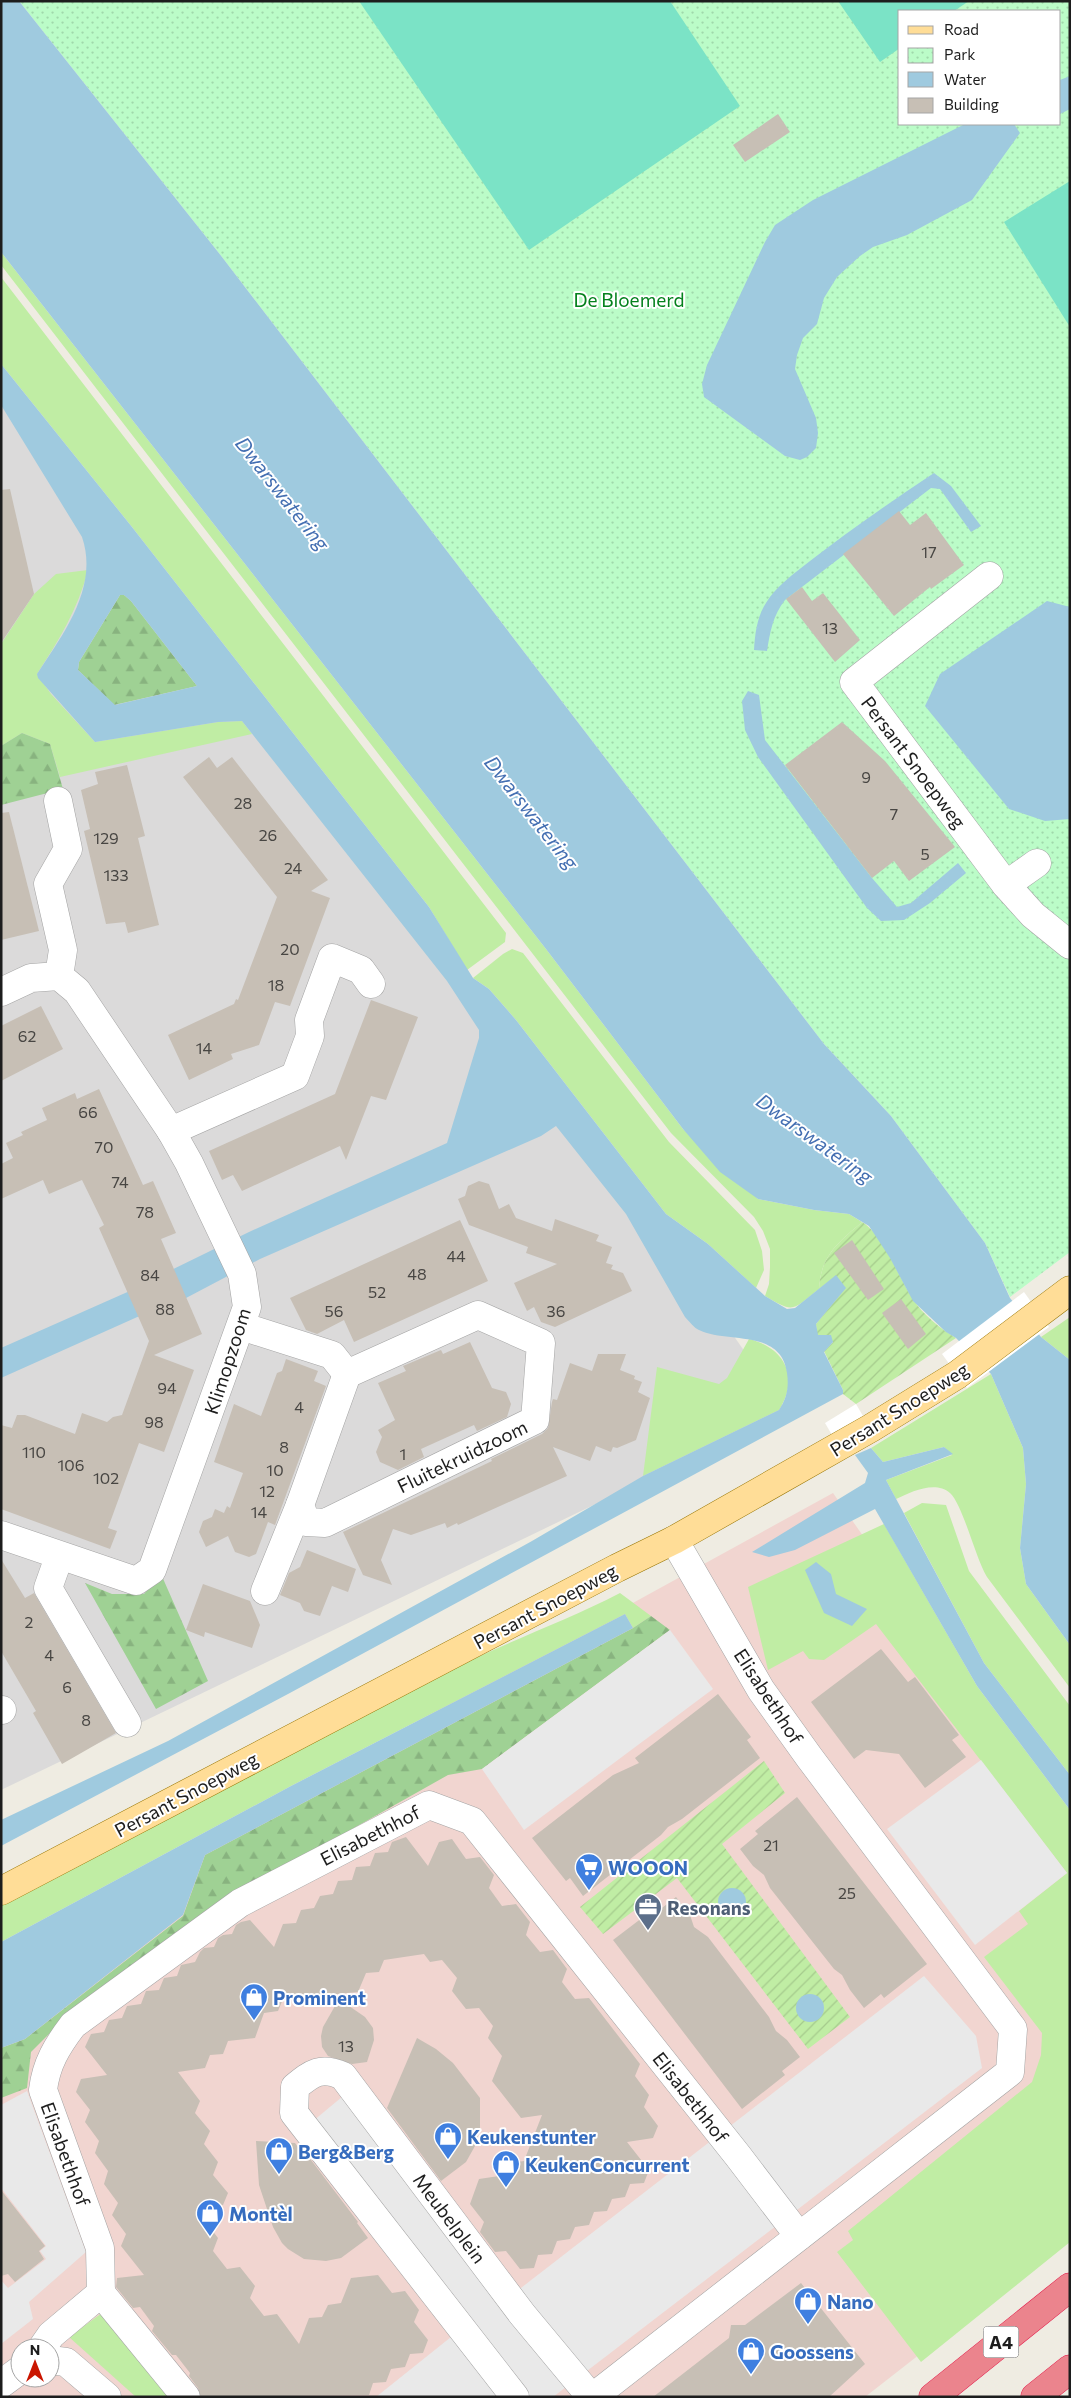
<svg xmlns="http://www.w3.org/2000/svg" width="1071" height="2398" font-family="Commissioner,sans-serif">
<defs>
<pattern id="forest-firs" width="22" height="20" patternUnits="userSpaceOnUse" patternTransform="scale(1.25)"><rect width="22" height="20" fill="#9fd194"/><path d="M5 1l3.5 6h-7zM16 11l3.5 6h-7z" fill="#88b37f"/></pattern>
<pattern id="park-dots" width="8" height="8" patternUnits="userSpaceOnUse" patternTransform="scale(1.25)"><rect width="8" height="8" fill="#bbfcc8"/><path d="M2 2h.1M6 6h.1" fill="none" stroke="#a0d8ab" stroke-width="1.8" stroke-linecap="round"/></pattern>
<pattern id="garden-furrows" width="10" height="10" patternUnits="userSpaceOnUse" patternTransform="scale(1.25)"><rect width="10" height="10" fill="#c0eda4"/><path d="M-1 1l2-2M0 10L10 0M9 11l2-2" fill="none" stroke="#a5cb8d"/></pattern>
</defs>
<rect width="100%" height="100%" fill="#efece2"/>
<path fill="#dbdada" d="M1,394L724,1322L787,1412L1,1790Z"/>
<path fill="#f1d5d0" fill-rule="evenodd" d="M833,1493L1070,1832V2237L865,2397H1V1950ZM20,2348H50V2378H20Z"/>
<g fill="#c0eda4">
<path d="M1,252L546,949L683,1129L758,1199L814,1210L849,1214L862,1222C838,1243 821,1255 819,1289C792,1310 795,1314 765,1296L769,1284L770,1267V1249L763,1231L754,1217L671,1133L1,265Z"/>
<path d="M1,277L506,933L505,942L467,970L429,907L132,527L1,364Z"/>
<path d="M88,570C78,609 59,640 37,674L51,694L95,742L218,722L242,721L252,734L60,777L50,744L22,733L1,746V644L34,594L56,574Z"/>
<path d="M512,949L523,953L669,1142L755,1230L762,1251L764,1270L756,1288L708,1244L666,1214L516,1020L489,989L473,978L503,954Z"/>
<path d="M1070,1317V1360L1041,1337Z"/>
<path d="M749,1339C785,1348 800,1377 779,1410L643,1476L657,1367L719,1384L727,1378Z"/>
<path d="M991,1374L1023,1448L1026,1484L1020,1548L1026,1584L1070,1645V1688L987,1577C975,1557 963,1505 950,1493C935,1480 911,1492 896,1499L886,1480L952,1455L944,1447L883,1462L871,1448Z"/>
<path d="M922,1503L946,1505L969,1571L1070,1706V1775L984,1663L904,1513Z"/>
<path d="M884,1524L977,1686L1070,1810V2242L921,2362L837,2252L853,2240L848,2231L1032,2082L1041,2055L1042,2033L984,1957L1028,1924L1019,1911L1067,1873L876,1624L824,1660L809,1659L803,1651L768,1670L748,1587Z"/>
<path d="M620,1593L651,1616L633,1628L625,1614L291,1786L1,1942V1905C160,1822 317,1736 478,1657C525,1635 574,1617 620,1593Z"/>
<path d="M102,2313L172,2397H136L69,2337Z"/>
</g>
<g fill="url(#forest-firs)">
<path d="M120,595H124L131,601L197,686L114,705L78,670L79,662Z"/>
<path d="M22,733L50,744L63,789L1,805V746Z"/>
<path d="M161,1574L208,1681L156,1709L85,1583L112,1594H144Z"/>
<path d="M651,1616L670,1630L482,1769L448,1775L217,1905L65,2018L31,2052L27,2088L1,2098V2048L25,2039L183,1916L205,1855L633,1628Z"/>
</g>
<path fill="url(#park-dots)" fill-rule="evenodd" d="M19,1H1070V1252L1010,1297L985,1243L891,1116L824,1044L222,257ZM900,11H1060V124H900Z"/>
<g fill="url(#garden-furrows)">
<path d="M862,1222C885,1236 898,1277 913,1299C922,1314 941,1329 956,1338L856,1404L843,1394V1390L824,1351L833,1342L817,1335L816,1324L845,1288L836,1276L819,1289C821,1255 838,1243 862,1222Z"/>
<path d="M764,1761L785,1793L722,1844L850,2017L808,2049L677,1878L603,1934L580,1907Z"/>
</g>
<g fill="#7be3c6">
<path d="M359,1H670L740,106L529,250Z"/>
<path d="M838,1H969L954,11H900V48L880,62Z"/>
<path d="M1070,181V327L1004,222Z"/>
</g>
<g fill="#e9e9e9">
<path d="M670,1630L713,1689L524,1830L482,1769Z"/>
<path d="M981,1760L1067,1873L975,1945L887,1829Z"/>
<path d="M924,1976L976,2036L982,2068L553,2397H376L461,2329L307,2126L354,2087L508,2298Z"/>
<path d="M27,2091L86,2252L29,2302L33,2319L1,2344V2280L8,2288L46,2259L40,2251L46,2246L1,2188V2105Z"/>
</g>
<g fill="#9fcadf" fill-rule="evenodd">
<path d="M1,1H19L222,257L824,1044L891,1116L985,1243L1010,1298L1041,1337L1070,1360V1645L1026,1584L1020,1548L1026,1484L1023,1448L991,1374L956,1338L946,1332L913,1301L890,1258L869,1226L849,1214L814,1210L758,1199L720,1172L683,1129L546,949L1,252Z"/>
<path d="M1070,76V109L1060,114V80Z"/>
<path d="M965,124H1014L1020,133L972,200L907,235L873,247L860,256L837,277L824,298L817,324L803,338L797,355L795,369L816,418L818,433L816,448L807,457L800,460L785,456L704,397L702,384L707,365L765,242L775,225L813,200Z"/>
<path d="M1,364L132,527L429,907L473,978L489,989L516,1020L666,1214L708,1244L765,1296L787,1309L795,1308L836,1275L846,1288L816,1324L818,1335H831L833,1342L824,1352L843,1390V1394L288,1694L1,1846V1820L168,1741L532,1541L643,1476L779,1410C787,1398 789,1387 787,1373C781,1328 727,1344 699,1330C694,1328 689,1321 685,1317L626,1214L556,1126L541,1136L260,1259L169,1307L155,1278L249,1232L447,1143L479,1038V1030L447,981L242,721L218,722L95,742L38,678L37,674C64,633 99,587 82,537L1,405ZM120,595H124L131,601L197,686L115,705L78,670L79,662Z"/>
<path d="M934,473L951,486L981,526L971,532L940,489L931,488L785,600C773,615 770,632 767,651L754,650C755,634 757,617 766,603C776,586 795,573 810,561C850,530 892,501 934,473Z"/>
<path d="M1047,601L1070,607V819L1045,821L1009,809L925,706L940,674Z"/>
<path d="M748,691L759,695L765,740L872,878L897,907L911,903L958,863L966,873L930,903L904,920L881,921L867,908L758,757L745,730L742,701Z"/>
<path d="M132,1290L144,1314L1,1378V1348Z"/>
<path d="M944,1447L953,1454L886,1480L984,1663L1070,1775V1810L977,1686L875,1509L795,1550L769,1557L752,1552L865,1483L868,1473L855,1455L871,1448L883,1462Z"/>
<path d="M816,1562L831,1574L836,1594L867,1609L852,1626L824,1613L805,1570Z"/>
<path d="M625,1614L633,1628L205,1855L183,1915L25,2039L1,2048V1942L291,1786Z"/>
<circle cx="732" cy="1902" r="14"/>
<circle cx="810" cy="2008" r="14"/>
</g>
<g fill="#fff">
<path d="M1024,1292L1049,1327L967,1388L942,1354Z"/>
<path d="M856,1404L877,1440L846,1459L825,1423Z"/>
</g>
<g fill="#c7bfb5">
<path d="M778,114L790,132L745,162L733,145Z"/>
<path d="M10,489L34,594L1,643V490Z"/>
<path d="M899,511L910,525L926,513L964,565L931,589L930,587L894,616L843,554Z"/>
<path d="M802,587L812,601L823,593L860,640L835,662L786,599Z"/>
<path d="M842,722L885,761L955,847L909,881L894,861L872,878L785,765Z"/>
<path d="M209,757L217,768L232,757L328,880L311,891L330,898L290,1006L275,1002L259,1045L231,1054L233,1059L189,1080L168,1035L234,1004L236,999L238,1000L277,897L183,777Z"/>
<path d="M127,765L145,836L138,838L159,925L128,933L125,922L106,924L84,831L90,829L81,790L98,784L95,772Z"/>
<path d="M9,812L39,931L1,940V813Z"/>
<path d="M371,1000L418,1017L386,1100L371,1096L346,1160L340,1146L242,1191L233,1175L222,1180L209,1151L335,1094Z"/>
<path d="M41,1006L63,1049L1,1081V1026Z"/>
<path d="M99,1089L143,1185L153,1181L176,1233L161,1239L202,1334L154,1355L194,1370L164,1452L139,1443L108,1528L117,1531L110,1549L1,1509V1425L12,1428L17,1415H25L75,1434L82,1413L107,1422L113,1417L122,1415L149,1341L99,1228L104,1225L82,1180L49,1194L43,1180L1,1199V1164L13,1158L6,1143L23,1135L21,1132L47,1120L42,1108L75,1093L77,1099Z"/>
<path d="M479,1181L489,1184L499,1209L509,1204L516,1218L552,1231L555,1219L599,1235L596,1241L612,1247L606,1263L613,1265L611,1269L623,1273L632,1291L555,1327L541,1322L534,1307L527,1311L514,1283L557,1264L526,1253L528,1247L469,1225L458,1199L465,1196L468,1186Z"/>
<path d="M460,1220L488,1281L354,1342L344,1320L317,1334L306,1330L290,1298Z"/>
<path d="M852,1240L884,1289L868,1300L834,1253Z"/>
<path d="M901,1299L926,1334L908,1349L882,1313Z"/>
<path d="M470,1342L492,1388L506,1392L511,1404L507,1417L477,1431L474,1425L421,1449L424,1457L398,1470L380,1462L376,1452L382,1437L378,1430L395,1420L378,1383L406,1371L403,1366L441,1350L443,1354Z"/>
<path d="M598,1354H626L620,1370L635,1376L634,1379L642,1382L638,1392L650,1398L636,1440L617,1448L613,1447L611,1452L596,1446L590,1461L553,1447L567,1476L458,1525L457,1523L447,1528L445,1523L411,1535L393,1529L381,1560L392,1585L363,1575L343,1532L492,1461L491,1459L542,1434L548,1428L552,1402L553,1399L557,1400L570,1363L592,1371Z"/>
<path d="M286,1359L318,1371L314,1381L326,1386L275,1525L268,1522L256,1554L249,1557L235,1552L228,1536L206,1547L199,1532L203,1521L212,1517L215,1509L224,1513L227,1506L230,1508L243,1473L214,1462L234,1404L261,1416L277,1373L282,1371Z"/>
<path d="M307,1550L356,1569L348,1592L332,1586L320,1616L304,1611L300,1603L280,1595L289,1573L300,1567Z"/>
<path d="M1,1559L25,1598L34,1593L116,1733L62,1764L33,1713L36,1711L1,1651Z"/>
<path d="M203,1584L250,1601L260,1625L252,1648L205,1632L204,1637L186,1630Z"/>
<path d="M881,1649L908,1682L915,1677L959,1735L952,1740L966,1757L925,1788L899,1754L866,1750L854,1759L811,1702Z"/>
<path d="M718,1694L751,1737L747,1740L760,1758L682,1819L668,1827L661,1835L583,1896L570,1878L566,1881L532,1838L613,1775L639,1763L635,1758Z"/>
<path d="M797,1797L927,1964L884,1998L881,1994L864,2008L850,1990L842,1975L834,1969L770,1888L764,1875L753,1866L740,1849L758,1834L755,1831Z"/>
<path d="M406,1837L428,1866L439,1842L452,1839L466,1859L480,1857L494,1875L489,1888L502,1906L516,1904L530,1922L526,1935L540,1952L553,1950L567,1969L562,1982L575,1999L589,1998L640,2064L635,2076L649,2095L644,2107L658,2126L653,2138L627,2142L649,2170L644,2183L630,2184L625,2197L612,2199L607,2211L594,2212L589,2225L575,2227L570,2239L557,2241L552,2254L538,2255L534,2268L520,2269L506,2251L495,2252L480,2232L484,2222L470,2204L479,2179L506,2175L511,2163L524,2161L542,2115L521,2118L492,2081L502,2056L488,2038L493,2026L479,2008L466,2009L452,1991L457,1978L442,1960L430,1962L424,1954L384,1960L379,1972L366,1973L358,1992L283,1999L278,2011L264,2013L255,2038L228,2041L223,2054L210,2055L205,2068L178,2072L200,2101L195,2113L210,2131L204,2144L218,2162L213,2175L228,2193L223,2205L196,2209L218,2238L213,2251L227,2269L240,2267L255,2286L250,2298L264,2316L277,2314L299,2344L309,2318L322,2317L328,2305L341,2303L351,2278L378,2275L392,2293L405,2291L419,2310L414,2322L428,2340L423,2353L410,2354L405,2367L391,2369L386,2382L373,2383L369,2395L201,2397L198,2388L189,2376L190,2373L176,2355H172L152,2331L154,2326L140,2307L133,2308L116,2287L117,2278L144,2275L121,2246L126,2234L112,2215L118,2203L104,2184L108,2171L95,2153L99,2141L85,2122L90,2110L76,2092L81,2079L107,2075L85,2047L91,2034L104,2032L109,2020L122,2018L127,2006L141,2004L146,1991L159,1990L164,1978L177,1976L181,1965L195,1962L200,1952L204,1948L214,1947L218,1938L223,1935L232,1934L236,1925L241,1922L250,1920L274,1947L283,1924L296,1923L301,1910L314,1908L320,1896L333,1894L338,1881L352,1880L356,1867L370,1866L375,1853L388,1852L392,1842Z"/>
<path d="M676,1897L690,1915L694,1927L708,1937L769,2017L776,2031L787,2040L800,2057L782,2071L785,2075L742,2109L613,1940L655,1908L658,1911Z"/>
<path d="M339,1999L365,2017L373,2028L374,2040L367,2062L352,2064L328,2056L322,2047L321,2036L323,2027Z"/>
<path d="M417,2038L436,2049L453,2063L480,2098V2129L475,2146L466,2162L441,2181L387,2108Z"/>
<path d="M256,2141L295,2143L306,2158L308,2156L358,2222L357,2223L368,2238L341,2258L326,2261L304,2259L288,2249L282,2243L273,2227L259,2185Z"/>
<path d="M1,2190L45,2246L39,2251L44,2259L15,2282L8,2274L1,2276Z"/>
<path d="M801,2283L865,2364L829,2397H653L729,2338L731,2325H745Z"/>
</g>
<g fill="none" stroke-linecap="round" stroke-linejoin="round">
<g stroke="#a4a4a4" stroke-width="29">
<g id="minor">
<path d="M989,576L854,682L1006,885L1033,915L1070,945"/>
<path d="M58,801L68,849L48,884L63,950L59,976"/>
<path d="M1006,885L1037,863"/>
<path d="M1,992L31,978L59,976L77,991L171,1131L189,1163L242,1274L247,1307L152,1570L136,1581L1,1535"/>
<path d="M171,1131L295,1076L310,1036L309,1020L332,958L361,970L371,984"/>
<path d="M478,1315L541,1343L535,1420L325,1523L306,1522L300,1505L347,1374Z"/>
<path d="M241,1326L332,1355L347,1374"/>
<path d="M59,1557L48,1588L127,1723"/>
<path d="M265,1591L300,1505"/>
<path d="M1,1710H2"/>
<path d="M101,2293L186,2397"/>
<path d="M42,2348L51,2335L101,2293L100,2248L43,2090C46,2064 57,2046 73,2025L240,1903L429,1805L472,1821L738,2156L799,2236"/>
<path d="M50,2360L66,2362L107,2397"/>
<path d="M1,2384L20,2370"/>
<path d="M515,2397L294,2113L295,2087C312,2073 321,2066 343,2076L522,2314L591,2397"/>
<path d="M593,2397L1010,2072L1013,2029L809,1757L761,1690L674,1540"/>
</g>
</g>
<g stroke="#967400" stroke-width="29">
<path id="major" d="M1,1891L617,1568L674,1540L871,1428L957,1375L1070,1290"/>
</g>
<g stroke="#e21949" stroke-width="29">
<g id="highway">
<path d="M933,2397L1070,2287"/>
<path d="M1035,2397L1070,2369"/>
</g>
</g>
<use href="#minor" stroke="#fff" stroke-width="28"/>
<use href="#major" stroke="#ffdd97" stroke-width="28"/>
<use href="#highway" stroke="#eb848d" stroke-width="28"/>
</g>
<defs>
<g id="supermarket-pin" transform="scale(1.4375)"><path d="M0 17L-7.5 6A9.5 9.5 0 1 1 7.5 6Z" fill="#3f7fe0" stroke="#fff"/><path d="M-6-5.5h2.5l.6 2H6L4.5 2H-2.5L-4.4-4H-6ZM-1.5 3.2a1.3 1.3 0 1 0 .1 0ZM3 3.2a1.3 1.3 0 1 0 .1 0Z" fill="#fff"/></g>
<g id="office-pin" transform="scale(1.4375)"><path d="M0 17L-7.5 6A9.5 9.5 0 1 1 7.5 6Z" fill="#5c6f8a" stroke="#fff"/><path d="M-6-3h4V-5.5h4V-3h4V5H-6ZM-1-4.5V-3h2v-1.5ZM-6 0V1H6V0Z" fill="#fff"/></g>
<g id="shop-pin" transform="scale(1.4375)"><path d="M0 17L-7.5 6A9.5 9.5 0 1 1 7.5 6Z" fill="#3f7fe0" stroke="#fff"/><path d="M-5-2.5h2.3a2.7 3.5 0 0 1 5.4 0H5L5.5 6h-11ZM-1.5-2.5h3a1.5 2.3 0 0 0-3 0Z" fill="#fff"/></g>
</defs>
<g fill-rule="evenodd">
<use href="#supermarket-pin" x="589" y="1867"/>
<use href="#office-pin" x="648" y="1907"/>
<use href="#shop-pin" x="254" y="1997"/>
<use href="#shop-pin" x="448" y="2136"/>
<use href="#shop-pin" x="279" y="2151"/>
<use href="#shop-pin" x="506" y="2164"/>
<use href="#shop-pin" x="210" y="2213"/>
<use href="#shop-pin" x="808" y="2301"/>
<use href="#shop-pin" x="751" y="2351"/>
</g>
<g text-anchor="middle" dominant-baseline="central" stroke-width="4" stroke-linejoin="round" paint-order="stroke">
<g font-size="16" fill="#484643">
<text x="929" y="551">17</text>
<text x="830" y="627">13</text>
<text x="866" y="776">9</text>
<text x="243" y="802">28</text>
<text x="894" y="813">7</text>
<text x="268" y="834">26</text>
<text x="106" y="837">129</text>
<text x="925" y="853">5</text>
<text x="293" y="867">24</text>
<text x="116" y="874">133</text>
<text x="290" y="948">20</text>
<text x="276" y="984">18</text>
<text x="27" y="1035">62</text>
<text x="204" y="1047">14</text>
<text x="88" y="1111">66</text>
<text x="104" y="1146">70</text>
<text x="120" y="1181">74</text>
<text x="145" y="1211">78</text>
<text x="456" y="1255">44</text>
<text x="417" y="1273">48</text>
<text x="150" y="1274">84</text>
<text x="377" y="1291">52</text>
<text x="165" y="1308">88</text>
<text x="334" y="1310">56</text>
<text x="556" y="1310">36</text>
<text x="167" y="1387">94</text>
<text x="299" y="1406">4</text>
<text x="154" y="1421">98</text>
<text x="284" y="1446">8</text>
<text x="34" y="1451">110</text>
<text x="403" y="1453">1</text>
<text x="71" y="1464">106</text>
<text x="275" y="1469">10</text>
<text x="106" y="1477">102</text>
<text x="267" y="1490">12</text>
<text x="259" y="1511">14</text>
<text x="29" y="1621">2</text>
<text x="49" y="1654">4</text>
<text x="67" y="1686">6</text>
<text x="86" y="1719">8</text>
<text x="771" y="1844">21</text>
<text x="847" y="1892">25</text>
<text x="346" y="2045">13</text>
</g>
<rect fill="#fff" stroke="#616161" stroke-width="1" x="983.5" y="2326.5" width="35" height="31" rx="4"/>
<g font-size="18" font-weight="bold" fill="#1d1d1d">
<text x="1001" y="2342">A4</text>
</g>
<g font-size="19" fill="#05811d" stroke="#fff">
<text x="629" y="299">De Bloemerd</text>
</g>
<g font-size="19" fill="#1d1d1d" stroke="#fff">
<text transform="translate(914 762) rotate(53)">Persant Snoepweg</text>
<text transform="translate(227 1361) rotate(-72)">Klimopzoom</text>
<text transform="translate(899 1409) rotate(-32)">Persant Snoepweg</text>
<text transform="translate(462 1456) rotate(-26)">Fluitekruidzoom</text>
<text transform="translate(545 1606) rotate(-28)">Persant Snoepweg</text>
<text transform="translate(769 1696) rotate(57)">Elisabethhof</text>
<text transform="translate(186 1794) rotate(-28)">Persant Snoepweg</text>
<text transform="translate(370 1835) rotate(-27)">Elisabethhof</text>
<text transform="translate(691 2097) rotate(52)">Elisabethhof</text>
<text transform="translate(66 2154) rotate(70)">Elisabethhof</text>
<text transform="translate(450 2218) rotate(53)">Meubelplein</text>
</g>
<g font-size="19" font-weight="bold" fill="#366cbe" stroke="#fff" text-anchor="start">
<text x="608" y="1867">WOOON</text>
<text x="273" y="1997">Prominent</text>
<text x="467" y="2136">Keukenstunter</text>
<text x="298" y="2151">Berg&amp;Berg</text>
<text x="525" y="2164">KeukenConcurrent</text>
<text x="229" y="2213">Montèl</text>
<text x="827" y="2301">Nano</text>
<text x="770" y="2351">Goossens</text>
</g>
<g font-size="19" font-weight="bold" fill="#4e5e75" stroke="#fff" text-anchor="start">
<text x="667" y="1907">Resonans</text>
</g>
<g font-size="20" font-style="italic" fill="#446fb2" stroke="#fff">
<text transform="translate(283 493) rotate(52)">Dwarswatering</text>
<text transform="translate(532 812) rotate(52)">Dwarswatering</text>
<text transform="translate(815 1138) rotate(36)">Dwarswatering</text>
</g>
</g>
<rect width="1071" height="2398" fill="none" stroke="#1d1d1d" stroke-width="5"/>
<rect x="898" y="10" width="162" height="115" fill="#ffffff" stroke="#a5a5a5"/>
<rect x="908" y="26" width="25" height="8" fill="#ffdd97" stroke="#a5a5a5"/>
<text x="944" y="35" font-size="15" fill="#1d1d1d">Road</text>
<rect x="908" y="48" width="25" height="15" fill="url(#park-dots)" stroke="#a5a5a5"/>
<text x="944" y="60" font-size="15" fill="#1d1d1d">Park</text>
<rect x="908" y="72" width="25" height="15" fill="#9fcadf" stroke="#a5a5a5"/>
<text x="944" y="85" font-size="15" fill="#1d1d1d">Water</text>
<rect x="908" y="98" width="25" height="15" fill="#c7bfb5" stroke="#a5a5a5"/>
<text x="944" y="110" font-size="15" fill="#1d1d1d">Building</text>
<g transform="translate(35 2363)"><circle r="24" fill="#ffffff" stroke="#a5a5a5"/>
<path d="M0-4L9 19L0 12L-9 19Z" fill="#ca1600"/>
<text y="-8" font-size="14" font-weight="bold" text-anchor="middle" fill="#1d1d1d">N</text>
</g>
</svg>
